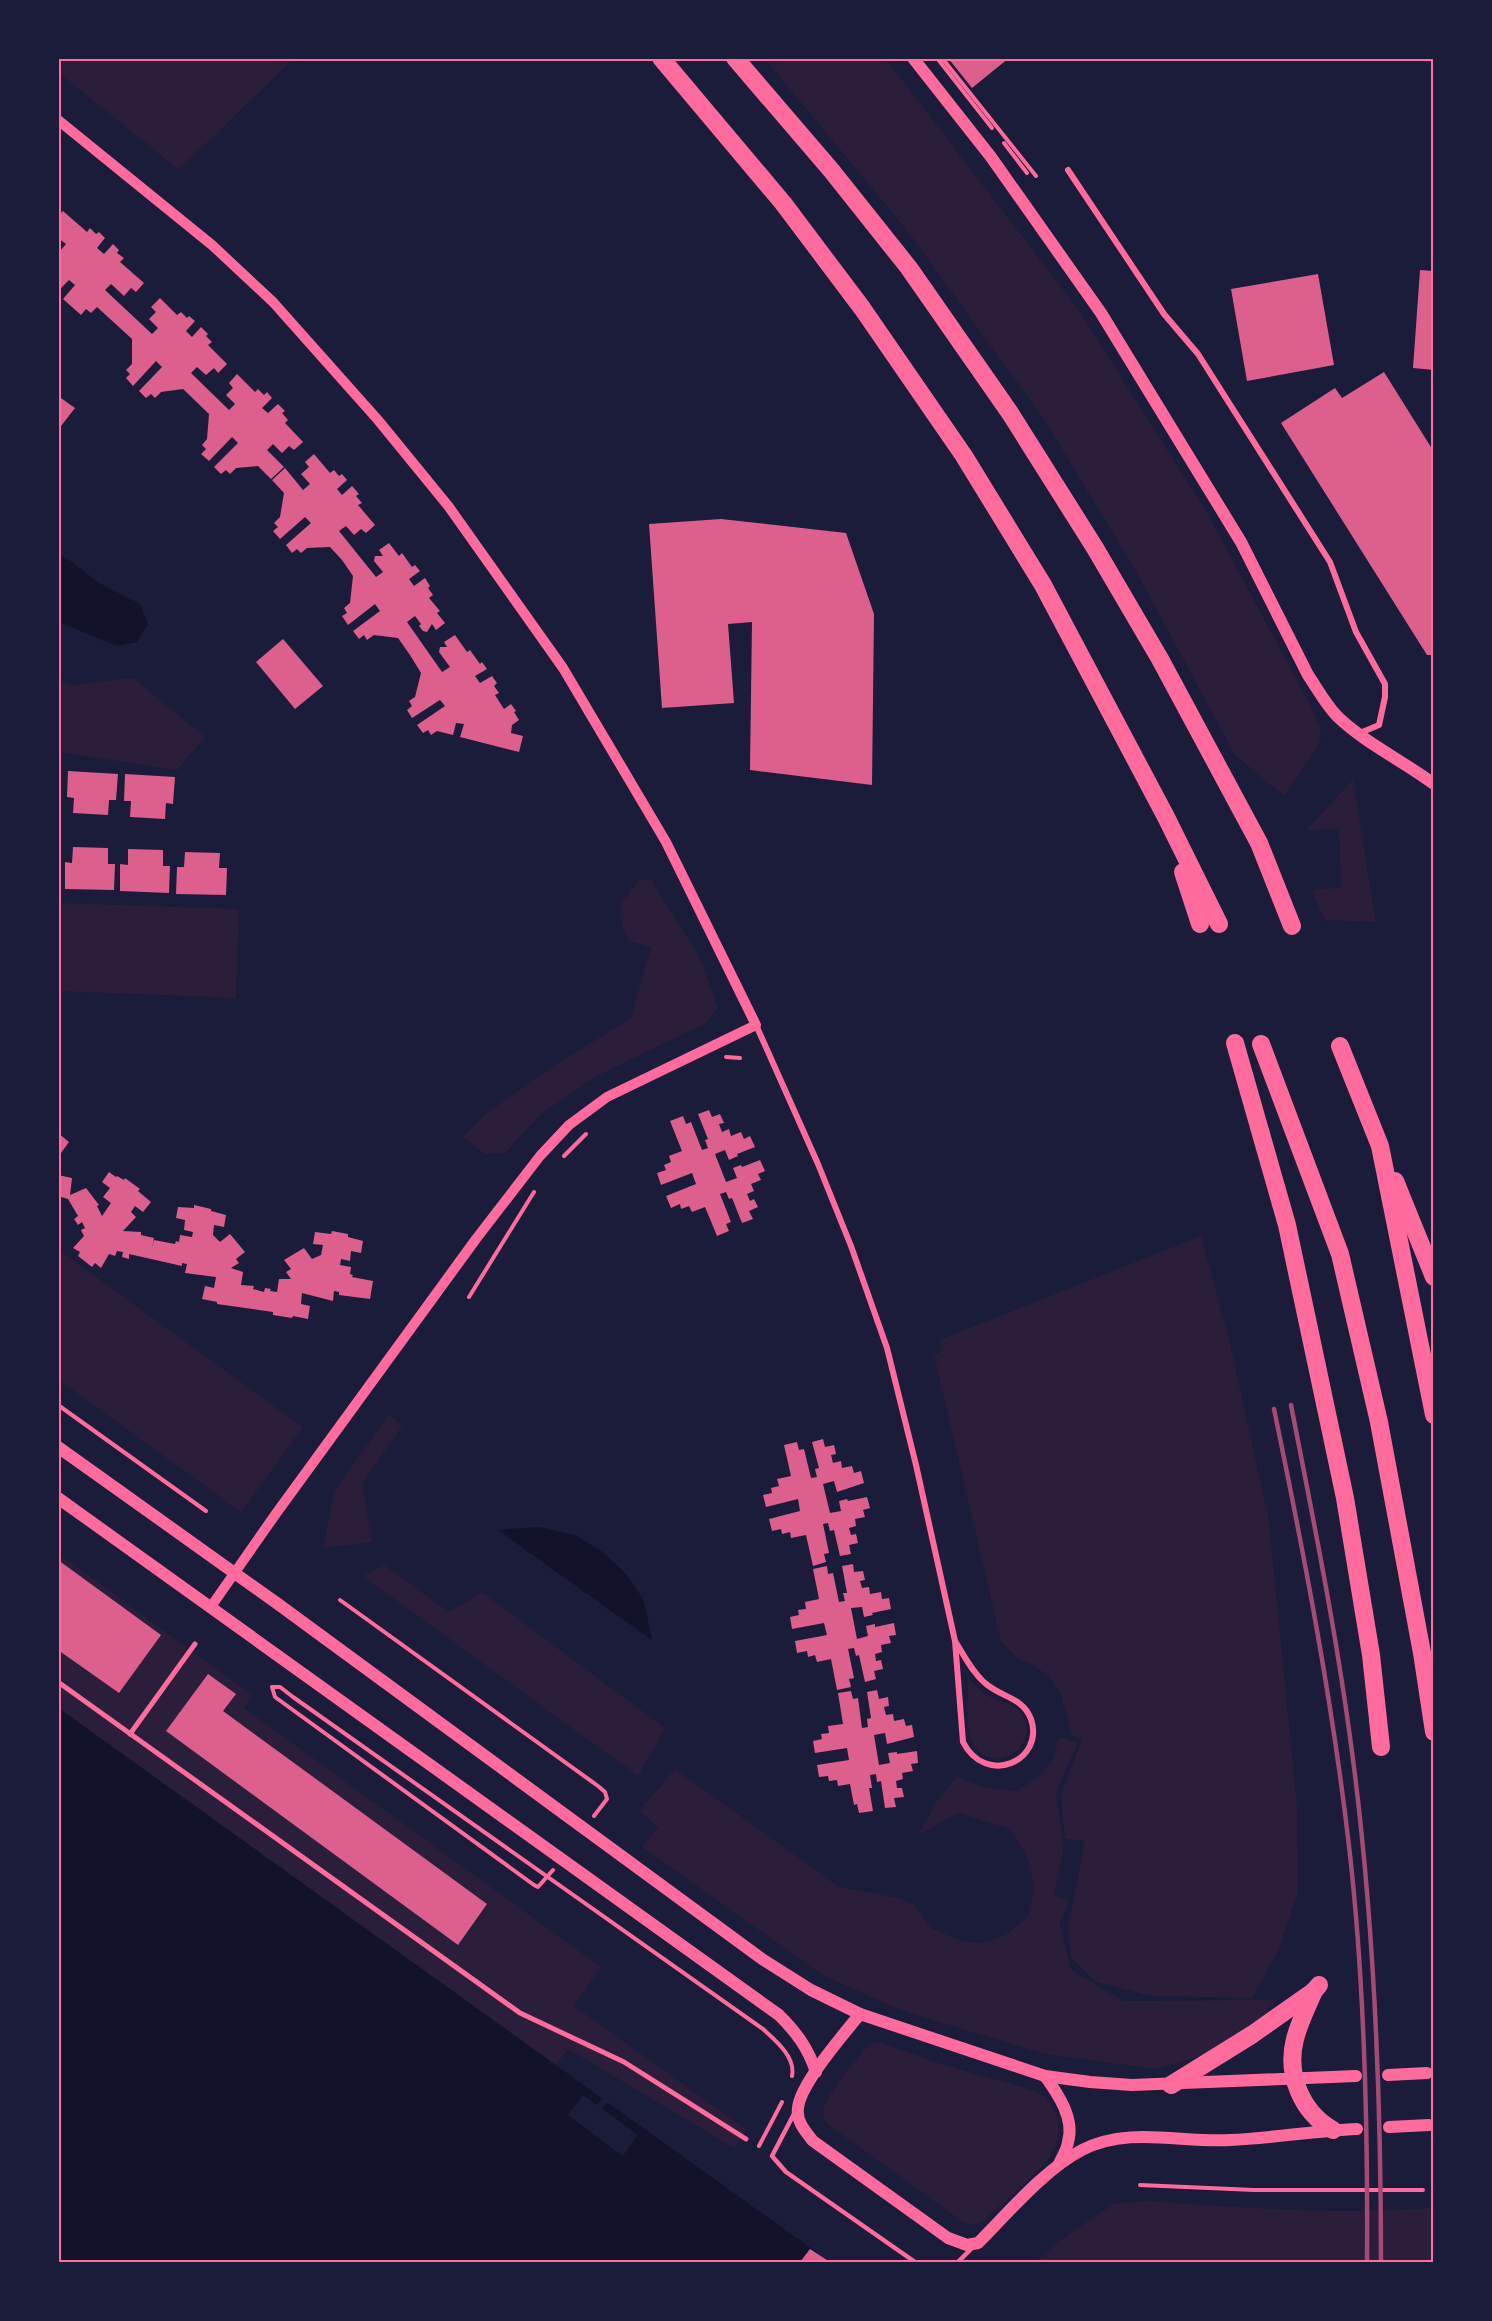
<svg xmlns="http://www.w3.org/2000/svg" width="1492" height="2321" font-family="Figtree,sans-serif">
<rect width="100%" height="100%" fill="#1b1b3a"/>
<g fill="#2a1e3b">
<path d="M58,59L59,58L293,59L179,170L59,73Z"/>
<path d="M765,59H886L1078,309L1206,511L1312,708L1321,731L1319,744L1284,796L1235,755L1137,573L1045,421L909,233Z"/>
<path d="M133,678L205,737L177,770L59,752V681L74,685Z"/>
<path d="M1353,780L1376,922L1325,920L1314,896L1315,889L1341,888L1339,829L1306,830Z"/>
<path d="M640,880H651L699,956L718,1008L706,1023L593,1078L541,1114L505,1153L485,1154L462,1137L487,1113L558,1063L631,1018L651,947L630,941L623,929L620,904Z"/>
<path d="M59,903L239,909L236,998L59,991Z"/>
<path d="M1201,1236L1230,1343L1269,1521L1297,1806L1298,1892L1279,1949L1252,1998L1150,1996L1096,1982L1071,1958L1068,1927L1085,1841L1065,1839L1061,1794L1082,1740L1072,1735L1060,1691L1047,1675L1033,1665L1016,1658L1001,1641L934,1355L943,1351L939,1340Z"/>
<path d="M59,1250L303,1427L241,1512L59,1380Z"/>
<path d="M389,1415L402,1426L362,1484L372,1542L323,1548L335,1490Z"/>
<path d="M59,1554L252,1695L244,1708L601,1967L574,2006L747,2130L734,2148L568,2049L556,2065L59,1708Z"/>
<path d="M384,1565L449,1612L482,1592L665,1728L638,1776L363,1576Z"/>
<path d="M968,1678C973,1683 979,1690 985,1694C996,1701 1013,1702 1021,1714C1044,1745 991,1778 973,1743C965,1728 968,1695 968,1678Z"/>
<path d="M1059,1737L1078,1742L1056,1793L1064,1848L1054,1895L1069,1901L1060,1924L1071,1970L1124,2001L1276,2000L1255,2026L1205,2055L1156,2069L1045,2054L903,2011L824,1976L642,1847L658,1827L639,1811L675,1769L839,1887L899,1898L914,1905L931,1928L956,1939L977,1943L989,1941L1007,1934L1028,1916L1035,1888L1026,1854L1010,1829L959,1813L918,1835L937,1801L957,1776L983,1787L1017,1791L1039,1776L1053,1760Z"/>
<path d="M879,2042L944,2065L1030,2089L1044,2096L1052,2106L1058,2118L1059,2132L1053,2153L1040,2169L981,2223L974,2225L963,2222L829,2125C826,2121 823,2118 823,2112C823,2098 854,2064 863,2051L871,2044Z"/>
<path d="M1148,2201C1243,2208 1338,2215 1433,2208V2262H1035L1069,2234L1113,2204Z"/>
</g>
<g fill="#12122b">
<path d="M59,555L72,562L99,583L140,604L148,624L137,642L117,646L59,622Z"/>
<path d="M539,1527L575,1535L603,1552L627,1575L644,1601L652,1640L498,1530Z"/>
<path d="M58,1708L830,2262H59Z"/>
</g>
<path fill="#1b1b3a" d="M583,2095L597,2105L604,2096L609,2100L602,2109L638,2135L623,2156L568,2115Z"/>
<g fill="#dd5f8e">
<path d="M948,58H1009L972,88Z"/>
<path d="M63,211L87,232L90,228L96,234L99,232L105,238L97,248L104,254L113,244L119,250L117,253L124,258L120,262L144,283L136,292L131,288L124,296L111,284L105,290L152,334L158,328L149,319L156,312L151,307L160,298L177,315L181,312L187,318L189,316L195,321L186,331L192,337L201,327L208,334L206,336L212,342L208,345L227,364L218,373L214,368L206,375L197,367L191,373L229,410L235,404L226,395L233,388L229,383L237,374L255,392L258,389L264,395L267,392L272,398L262,408L268,413L278,404L285,411L282,413L288,420L285,423L303,442L294,450L289,446L282,453L273,444L267,450L284,467L271,479L258,466L236,468L230,474L226,470L221,474L214,467L238,443L232,437L209,461L201,454L206,449L202,445L207,439L209,414L183,389L161,392L155,398L151,394L146,398L139,391L162,367L156,361L133,386L126,378L130,374L126,370L132,364V339L97,307L91,313L86,309L81,315L63,299L75,285L69,280L58,291V249L60,251L66,244L58,238V216Z"/>
<path d="M1420,270L1434,271V370L1413,368Z"/>
<path d="M1318,274L1334,365L1247,381L1231,289Z"/>
<path d="M1384,372L1434,452V655H1427L1281,423L1335,388L1342,398Z"/>
<path d="M58,396L75,408L58,430Z"/>
<path d="M314,454L330,473L334,470L339,476L342,474L347,480L337,489L342,495L352,486L359,494L356,496L362,503L358,505L375,525L366,533L361,529L354,535L346,526L339,531L376,577L383,572L374,561L375,556H383L379,550L389,543L399,556L402,553L412,567L415,565L420,571L409,579L414,586L425,578L430,586L428,588L433,595L429,598L440,611L437,613L445,623L436,630L432,624L427,632L423,631L419,626L421,624L415,616L407,622L442,672L450,667L439,652L440,647H447L444,642L455,635L467,652L470,650L480,664L482,662L487,669L475,676L480,683L492,676L497,683L494,686L499,693L495,695L504,709L511,704L516,711L514,712L519,720L512,725L511,733L523,736L519,752L460,737L464,724L456,723L453,735L437,731L431,735L428,730L423,733L417,725L445,706L440,700L412,718L407,710L412,706L409,701L415,697L421,673L410,655L398,638L374,635L367,640L364,635L359,639L353,631L380,611L375,604L348,625L342,616L347,613L344,608L350,603L353,576L342,560L330,547L307,548L301,553L297,549L292,553L286,545L311,523L305,517L280,539L273,531L278,527L274,523L280,517L284,493L272,480L285,468L303,490L310,484L301,474L309,467L305,462Z"/>
<path d="M721,519L846,533L874,614L872,785L750,770L752,622L728,624L734,703L662,708L649,524Z"/>
<path d="M283,639L323,686L295,709L256,662Z"/>
<path d="M68,771L118,774L116,800H109L108,815L73,813L74,798L67,797Z"/>
<path d="M125,774L175,777L173,804L166,803L165,819L130,817L131,801H124Z"/>
<path d="M73,847L108,848V864H115L114,890L65,889V862L72,863Z"/>
<path d="M128,849L163,850V866H170L169,893L120,891V864L128,865Z"/>
<path d="M185,852L220,853L219,868H227L226,895L176,894L177,867H184Z"/>
<path d="M709,1110L712,1117L720,1114L724,1123L719,1124L722,1132L729,1129L731,1136L741,1132L744,1139L750,1136L755,1147L737,1154L738,1156L729,1160L725,1150L715,1154L726,1182L737,1178L733,1168L741,1165L742,1167L760,1160L765,1171L758,1174L761,1180L751,1184L754,1191L747,1194L750,1201L754,1199L758,1207L749,1211L753,1219L742,1223L732,1198L729,1199L726,1192L720,1194L731,1222L726,1224L729,1231L717,1236L705,1207L692,1212L689,1206L681,1209L680,1204L671,1208L666,1196L696,1184L692,1173L661,1185L657,1173L666,1170L664,1165L671,1162L669,1156L682,1151L670,1121L683,1116L686,1124L691,1122L702,1150L708,1148L705,1140L708,1139L698,1114Z"/>
<path d="M58,1133L69,1142L61,1153L58,1151Z"/>
<path d="M109,1172L116,1177L117,1176L124,1180L125,1178L140,1189L138,1191L151,1202L143,1212L135,1206L131,1212L136,1217L123,1231L141,1232V1235L154,1238L152,1247L154,1240L175,1244L176,1241L179,1242L180,1235L192,1237L193,1232L184,1230L185,1220L176,1218L178,1207L194,1208V1205L211,1209V1211L226,1215L224,1227L214,1225L213,1235L220,1242L230,1234L245,1252L236,1259L239,1263L231,1268L243,1272L241,1285L254,1286L253,1289L264,1292L265,1288L271,1289L270,1291L277,1292L279,1279H291L286,1272L291,1269L284,1260L304,1248L312,1259L321,1255L323,1245L313,1244L315,1232L331,1234L332,1231L348,1234V1237L363,1241L361,1253L351,1251L350,1261L341,1259L340,1265L351,1267L350,1274L353,1275L352,1277L373,1281L370,1299L339,1295V1292L334,1291L333,1301L302,1293L301,1304L310,1306L308,1319L293,1316L292,1318L273,1315V1312L217,1304V1302L202,1299L205,1286L214,1288L216,1277L185,1273L187,1264L182,1263V1266L129,1254V1259L122,1257L123,1252L117,1251L115,1256L109,1254L101,1268L95,1263L92,1267L78,1256L80,1252L73,1248L84,1236L81,1230L85,1228L82,1222L78,1225L74,1219L78,1216L68,1199L58,1196V1175L72,1178L70,1195L86,1188L99,1205L97,1206L102,1216L111,1203L103,1197L110,1188L102,1182Z"/>
<path d="M823,1439L825,1447L834,1445L836,1454L831,1455L833,1463L841,1461L842,1468L852,1466L854,1473L861,1471L864,1483L837,1492L834,1481L823,1484L830,1513L841,1511L839,1501L847,1499L848,1501L867,1497L870,1508L863,1510L865,1517L855,1519L856,1526L849,1528L851,1535L856,1534L858,1543L849,1545L851,1554L840,1556L834,1530L830,1531L828,1523L823,1524L829,1553L824,1554L826,1562L813,1566L806,1535L791,1538L790,1532L782,1534L781,1529L772,1531L769,1519L800,1511L798,1499L766,1507L763,1495L772,1493L771,1488L779,1486L777,1479L791,1476L784,1445L797,1442L799,1450L804,1449L811,1478L817,1477L815,1469L819,1468L812,1442Z"/>
<path d="M58,1560L161,1635L119,1693L58,1650Z"/>
<path d="M853,1564L854,1572L863,1571L865,1580L860,1581L862,1588L869,1587L870,1594L881,1592L882,1599L889,1598L891,1609L872,1613L873,1615L864,1617L862,1607L851,1608L857,1639L868,1636L866,1626L875,1624V1627L894,1623L896,1635L889,1636L891,1643L881,1645L882,1652L875,1654L876,1661L881,1660L883,1669L874,1671L876,1679L865,1682L859,1655L856,1656L854,1648L848,1649L854,1678L849,1679L851,1687L837,1690L831,1659L817,1662L815,1655L808,1657L807,1651L797,1653L795,1641L827,1635L824,1623L792,1629L790,1617L799,1615L798,1610L806,1609L805,1602L819,1599L813,1569L827,1566L828,1574L833,1573L839,1602L845,1601L843,1593H847L842,1566Z"/>
<path d="M208,1674L236,1694L223,1711L487,1904L458,1945L166,1731Z"/>
<path d="M877,1690L879,1699L888,1697L889,1706L884,1707L886,1715L893,1714L894,1721L904,1719L906,1726L912,1725L914,1737L887,1744L885,1733L874,1735L879,1765L890,1763L888,1753L897,1752V1754L917,1751L918,1763L911,1764L913,1771L902,1773L903,1779L896,1781L897,1788H902L904,1797L894,1798L896,1807L885,1808L881,1781L877,1782L876,1774L870,1775L872,1788H869L873,1811L859,1813L857,1804L854,1805L850,1784L838,1786L837,1780L829,1781L828,1776L819,1777L817,1765L849,1760L847,1748L815,1753L813,1741L822,1739L821,1734L829,1733L828,1726L843,1724L838,1693L851,1691L853,1699L858,1698L862,1728L868,1727L867,1719L871,1718L867,1692Z"/>
<path d="M810,2249L830,2262H800Z"/>
</g>
<g fill="none" stroke-linecap="round" stroke-linejoin="round">
<g stroke="#ff6b9d" stroke-width="4">
<path d="M937,58L992,128"/>
<path d="M942,58L1036,176"/>
<path d="M1004,143L1027,173"/>
<path d="M726,1057L740,1058"/>
<path d="M564,1156L586,1134"/>
<path d="M469,1297L534,1192"/>
<path d="M58,1405L206,1511"/>
<path d="M340,1600L598,1786L605,1792L607,1799L594,1816"/>
<path d="M553,1870L538,1887L534,1885L275,1697L272,1687H280L293,1697L763,2029C775,2040 796,2057 792,2076"/>
<path d="M759,2146L782,2102"/>
<path d="M1140,2185L1254,2190H1423"/>
</g>
<g stroke="#ff6b9d" stroke-width="4.5">
<path d="M795,2112L772,2156L786,2172L915,2262"/>
<path d="M958,2262L973,2247"/>
</g>
<g stroke="#ff6b9d" stroke-width="5">
<path d="M58,1682L520,2013L624,2062L746,2139"/>
<path d="M130,1734L195,1644"/>
</g>
<g stroke="#ff6b9d" stroke-width="6">
<path d="M1068,170L1164,314L1198,354L1330,562L1356,632L1385,684V697L1379,725L1360,733"/>
<path d="M756,1025L818,1164L851,1246L887,1348L916,1465L955,1641L963,1742C986,1787 1045,1761 1031,1719C1023,1697 1000,1697 985,1683C972,1672 964,1655 955,1641"/>
</g>
<path stroke="#ff6b9d" stroke-width="10" d="M58,120L212,245L273,302L378,420L449,507L563,668L666,842L756,1025L607,1097L569,1125L540,1156L476,1239L275,1515L210,1608"/>
<g stroke="#ff6b9d" stroke-width="12">
<path d="M913,58L991,157L1101,313L1241,542L1308,675C1317,688 1326,705 1338,717C1365,743 1403,761 1434,784"/>
<path d="M58,1447L278,1604L762,1959L811,1990L860,2014L1045,2076L1090,2082L1132,2085L1356,2076"/>
<path d="M58,1498L779,2015C797,2033 808,2048 816,2072"/>
<path d="M860,2014C844,2034 800,2084 798,2108C796,2121 805,2131 813,2141L948,2238L967,2245L978,2243C1008,2213 1045,2169 1082,2150C1128,2126 1181,2143 1230,2140C1272,2138 1314,2131 1357,2129"/>
<path d="M1388,2075L1427,2073"/>
<path d="M1045,2076C1058,2094 1075,2119 1068,2142C1067,2150 1062,2157 1059,2164"/>
<path d="M1389,2127L1429,2125"/>
</g>
<g stroke="#ff6b9d" stroke-width="18">
<path d="M661,58L783,203L862,308L964,456L1043,585L1166,817L1219,924"/>
<path d="M735,58L831,170L909,268L1010,413L1095,548L1160,659L1259,843L1292,926"/>
<path d="M1183,872L1200,924"/>
<path d="M1235,1043L1287,1225L1345,1498L1371,1655L1381,1747"/>
<path d="M1261,1044L1340,1254L1379,1422L1422,1653L1434,1732"/>
<path d="M1340,1046L1380,1146L1434,1415"/>
<path d="M1395,1181L1434,1277"/>
<path d="M1314,1991C1307,2007 1299,2023 1295,2039C1286,2074 1301,2112 1333,2130"/>
<path d="M1171,2085L1253,2034L1314,1991L1319,1985"/>
</g>
<g stroke="#a44b75" stroke-width="4.5">
<path d="M1291,1405C1312,1513 1334,1621 1349,1730C1374,1906 1381,2085 1381,2262"/>
<path d="M1274,1409C1304,1554 1332,1699 1349,1846C1365,1984 1368,2124 1367,2262"/>
</g>
</g>
<rect width="1492" height="2321" fill="none" stroke="#1b1b3a" stroke-width="120"/>
<rect x="60" y="60" width="1372" height="2201" fill="none" stroke="#ff6b9d" stroke-width="2"/>
</svg>
